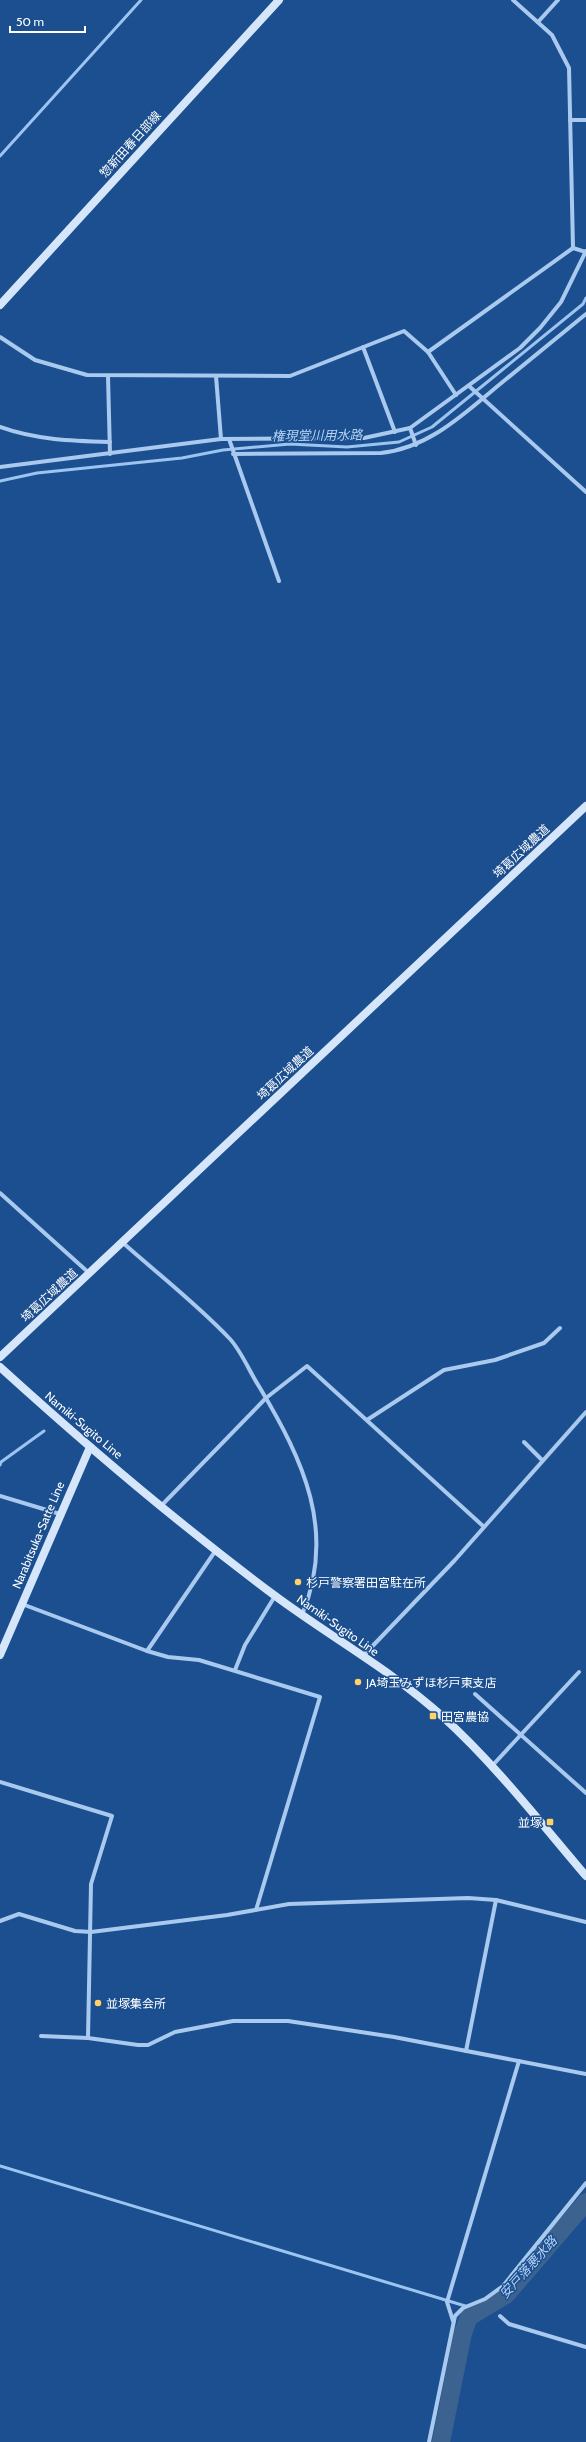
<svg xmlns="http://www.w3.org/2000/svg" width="586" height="2442" font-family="Cabin,'Noto Sans JP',sans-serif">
<rect width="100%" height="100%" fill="#1b4f8f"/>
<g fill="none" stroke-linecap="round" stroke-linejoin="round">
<g stroke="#9cc4f0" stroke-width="3">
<path d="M0,156L141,0"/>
<path d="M0,481L37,473L182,458L223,450L290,444L347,447L399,442L432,427L583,304L586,298"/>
<path d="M0,1465L1,1462L44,1431"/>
<path d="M0,2166L482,2311"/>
</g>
<path stroke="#3c6290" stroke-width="18" d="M441,2442L463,2333L469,2317L506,2295L586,2202"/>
<g stroke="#a9c9ee" stroke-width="4">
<path d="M538,22L558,0"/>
<path d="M570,120H586"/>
<path d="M573,248L586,252"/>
<path d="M0,337L35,360L87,375L290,376L404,331L428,352L456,395"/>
<path d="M363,347L395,432"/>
<path d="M428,352L573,248L569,68L552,35L513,0"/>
<path d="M108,376L110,454"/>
<path d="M216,376L221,439"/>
<path d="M469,386L586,492"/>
<path d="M0,427C36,440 72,441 110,442"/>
<path d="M410,428L416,445"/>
<path d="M229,439L279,581"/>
<path d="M233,454L381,453C431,448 468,410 505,380C532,358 559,336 586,314"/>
<path d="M0,467L221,439L364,438L410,428L520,348L540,328L561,302L586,251"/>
<path d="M0,1193L89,1273"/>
<path d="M122,1242C158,1274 197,1304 230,1339C242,1352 250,1373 260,1388C303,1460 337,1531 302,1615"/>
<path d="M367,1420L444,1370L495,1360L544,1343L560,1328"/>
<path d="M524,1442L542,1460"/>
<path d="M0,1496L60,1514"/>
<path d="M161,1506L266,1398L307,1366L483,1526"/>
<path d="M22,1604L147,1651L168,1657L199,1660L320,1697L256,1910"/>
<path d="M147,1651L216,1550"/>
<path d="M363,1656L455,1560L586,1412"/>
<path d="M235,1670L245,1645L275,1596"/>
<path d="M475,1694L586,1793"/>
<path d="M491,1767L579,1672"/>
<path d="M0,1782L112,1816L91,1884L88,2038"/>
<path d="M0,1921L19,1914L75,1931L91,1932L227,1915L289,1904L468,1898L496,1900L586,1922"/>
<path d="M41,2036L88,2038L138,2045H148L175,2032L233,2021H288L394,2037L586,2074"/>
<path d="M466,2051L496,1900"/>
<path d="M500,2316L509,2324L586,2347"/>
<path d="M453,2321L447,2302L519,2061"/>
<path d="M429,2442L455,2316L463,2308L485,2299L503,2286L586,2183"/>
</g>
<g stroke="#d6e6fa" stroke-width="8">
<path d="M0,305L279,0"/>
<path d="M0,1357L586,806"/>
<path d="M0,1367C88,1447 179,1524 274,1595C329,1636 391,1670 442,1716C495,1764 540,1822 586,1876"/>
<path d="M0,1655L90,1447"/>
</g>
</g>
<g fill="#ffd166" stroke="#1b4f8f" stroke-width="1.5">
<circle cx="298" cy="1582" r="4"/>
<circle cx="358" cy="1682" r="4"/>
<rect x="429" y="1712" width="8" height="8" rx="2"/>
<rect x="546" y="1818" width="8" height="8" rx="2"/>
<circle cx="98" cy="2003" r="4"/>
</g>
<g text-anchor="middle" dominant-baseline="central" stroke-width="3" stroke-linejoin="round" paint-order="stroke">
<g font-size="12" fill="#fff" stroke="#1b4f8f">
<text transform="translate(130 144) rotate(-48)">惣新田春日部線</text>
<text transform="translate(521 851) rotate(-43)">埼葛広域農道</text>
<text transform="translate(285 1073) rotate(-43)">埼葛広域農道</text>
<text transform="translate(49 1295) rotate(-43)">埼葛広域農道</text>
<text transform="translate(84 1425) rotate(40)">Namiki-Sugito Line</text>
<text transform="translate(38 1535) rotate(-67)">Narabitsuka-Satte Line</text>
<text transform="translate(338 1625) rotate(35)">Namiki-Sugito Line</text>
</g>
<g font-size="12" fill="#fff" stroke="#1b4f8f" text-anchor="start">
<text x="306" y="1582">杉戸警察署田宮駐在所</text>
<text x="366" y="1682">JA埼玉みずほ杉戸東支店</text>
<text x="441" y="1716">田宮農協</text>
<text x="542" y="1822" text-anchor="end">並塚</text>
<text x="106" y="2003">並塚集会所</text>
</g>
<g font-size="13" font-style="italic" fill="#b5d3f5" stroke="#1b4f8f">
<text transform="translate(317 435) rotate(-1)">権現堂川用水路</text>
<text transform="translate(528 2267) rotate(-48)">安戸落悪水路</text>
</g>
</g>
<path d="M10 26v6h75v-6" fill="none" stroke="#ffffff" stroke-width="2"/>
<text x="16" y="26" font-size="12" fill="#ffffff" stroke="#1b4f8f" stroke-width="3" paint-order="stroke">50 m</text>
</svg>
